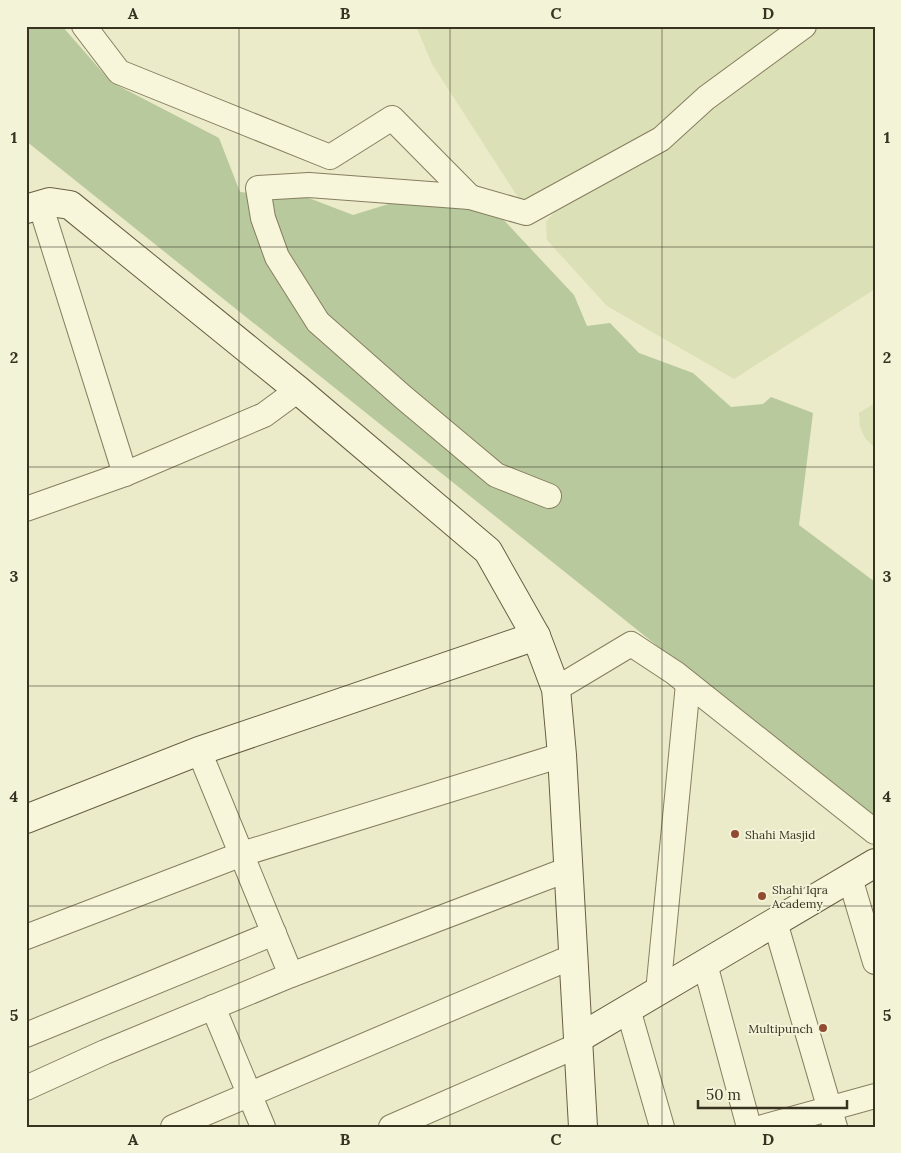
<svg xmlns="http://www.w3.org/2000/svg" width="901" height="1153" font-family="Lora,serif">
<rect width="100%" height="100%" fill="#ebeac9"/>
<g fill="#dce0b6">
<path d="M416,26H791L651,133L523,205L432,64Z"/>
<path d="M817,26H875V289L734,379L607,306L547,240L546,222L564,201L758,70Z"/>
<path d="M875,403V448L865,438L860,427L859,413Z"/>
</g>
<path fill="#b8c99d" d="M26,26H62L111,82L219,138L240,192L275,196L301,195L353,215L395,202L464,206L500,216L574,295L587,326L610,323L639,353L693,373L731,407L763,404L771,397L813,413L799,525L875,582V820L26,141Z"/>
<g fill="none" stroke-linecap="round" stroke-linejoin="round">
<g stroke="#867e5f" stroke-width="26">
<g id="street">
<path d="M84,26L119,72L330,157L392,118L470,197"/>
<path d="M40,204L125,474"/>
<path d="M549,496L496,475L403,397L318,322L277,257L263,218L258,188L309,185L470,197L526,213L661,139L706,98L804,26"/>
<path d="M26,509L125,474L264,415L298,390"/>
<path d="M556,689L631,644L675,673L875,832"/>
<path d="M199,751L291,975"/>
<path d="M850,878L875,962"/>
<path d="M775,922L835,1127"/>
<path d="M26,937L242,854L562,755"/>
<path d="M705,964L749,1127"/>
<path d="M658,992L688,684"/>
<path d="M213,1007L263,1127"/>
<path d="M628,1009L662,1127"/>
<path d="M26,1035L274,933"/>
<path d="M26,1088L105,1052L291,975L569,869"/>
<path d="M173,1127L574,956"/>
<path d="M391,1127L579,1045"/>
<path d="M763,1127L875,1096"/>
</g>
</g>
<g stroke="#685f42" stroke-width="30">
<g id="secondary">
<path d="M26,209L50,202L70,205L298,390L488,551L536,636L556,689L562,755L583,1127"/>
<path d="M26,819L199,751L536,636"/>
<path d="M579,1038L875,863"/>
</g>
</g>
<use href="#street" stroke="#f7f6db" stroke-width="24"/>
<use href="#secondary" stroke="#f7f6db" stroke-width="28"/>
</g>
<path fill="none" stroke="#383221" stroke-width="1" stroke-opacity="0.55" d="M239,26V1127M450,26V1127M662,26V1127M26,247H875M26,467H875M26,686H875M26,906H875"/>
<g fill="#914b33" stroke="#f3f3d8" stroke-width="2">
<circle cx="735" cy="834" r="5"/>
<circle cx="762" cy="896" r="5"/>
<circle cx="823" cy="1028" r="5"/>
</g>
<g text-anchor="middle" dominant-baseline="central" stroke-width="4" stroke-linejoin="round" paint-order="stroke">
<g font-size="12" fill="#383221" stroke="#f3f3d8" text-anchor="start">
<text x="745" y="834">Shahi Masjid</text>
<text x="772" y="889">Shahi Iqra<tspan x="772" dy="14">Academy</tspan></text>
<text x="813" y="1028" text-anchor="end">Multipunch</text>
</g>
</g>
<rect width="901" height="1153" fill="none" stroke="#f3f3d8" stroke-width="55"/>
<path d="M698 1100v8h149v-8" fill="none" stroke="#383221" stroke-width="2.5"/>
<text x="706" y="1100" font-size="15" fill="#383221" stroke="#f3f3d8" stroke-width="4" paint-order="stroke">50 m</text>
<rect x="28" y="28" width="846" height="1098" fill="none" stroke="#383221" stroke-width="2"/>
<g font-size="16" text-anchor="middle" font-weight="bold" fill="#383221">
<text x="133" y="19">A</text>
<text x="345" y="19">B</text>
<text x="556" y="19">C</text>
<text x="768" y="19">D</text>
<text x="14" y="143">1</text>
<text x="887" y="143">1</text>
<text x="14" y="363">2</text>
<text x="887" y="363">2</text>
<text x="14" y="582">3</text>
<text x="887" y="582">3</text>
<text x="14" y="802">4</text>
<text x="887" y="802">4</text>
<text x="14" y="1021">5</text>
<text x="887" y="1021">5</text>
<text x="133" y="1145">A</text>
<text x="345" y="1145">B</text>
<text x="556" y="1145">C</text>
<text x="768" y="1145">D</text>
</g>
</svg>
